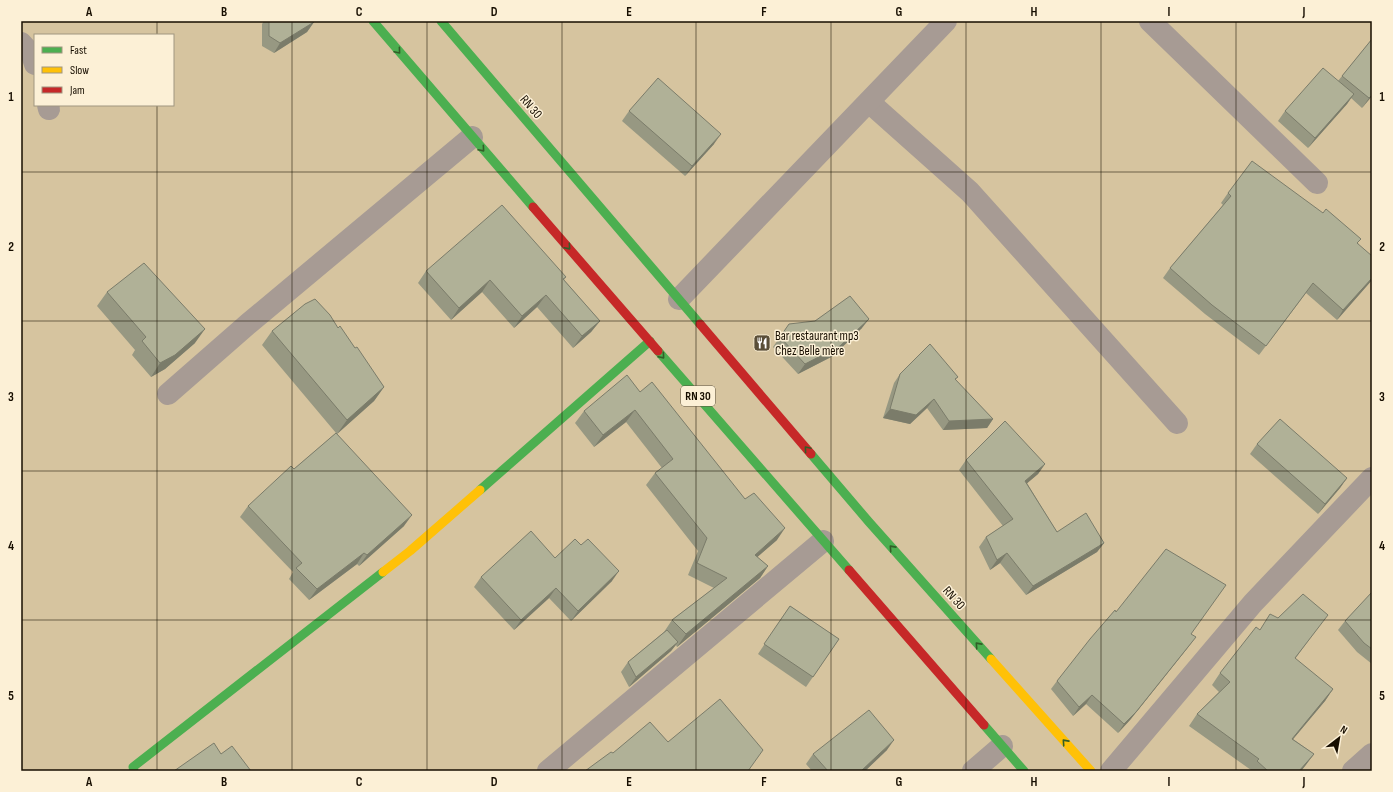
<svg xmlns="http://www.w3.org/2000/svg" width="1393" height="792" font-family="'Sofia Sans Condensed',sans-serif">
<rect width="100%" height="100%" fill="#d6c49f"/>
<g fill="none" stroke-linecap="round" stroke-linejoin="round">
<g stroke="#a79b94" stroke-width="22">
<path d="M1150,21L1317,183"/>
<path d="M21,43L32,55L35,64"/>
<path d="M869,102L970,192L1177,423"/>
<path d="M48,105L49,109"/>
<path d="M679,299L946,21"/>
<path d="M168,394L248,324L472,137"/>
<path d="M548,771L823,541"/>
<path d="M973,771L1002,746"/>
<path d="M1111,771L1253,603L1372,478"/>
<path d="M1353,771L1372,754"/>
</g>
<g stroke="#4caf50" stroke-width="9">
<path d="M373,21L533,207"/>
<path d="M441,21L700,324"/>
<path d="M658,351L849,570"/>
<path d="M811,454L869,522L991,659"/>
<path d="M480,490L650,341"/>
<path d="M984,725L1024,771"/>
<path d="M134,771L133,767L383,572"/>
</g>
<g stroke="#ffc107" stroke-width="9">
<path d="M383,572L410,551L480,490"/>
<path d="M991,659L1091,771"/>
</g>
<g stroke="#c62828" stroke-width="9">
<path d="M533,207L658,351"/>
<path d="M700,324L811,454"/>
<path d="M849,570L984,725"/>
</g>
</g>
<g fill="#979882">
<path d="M264,21H314V22L307,32L274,53L262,46V24Z"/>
<path d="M1372,39V96L1362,108L1351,98L1347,104L1308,148L1278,121L1285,111L1338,81Z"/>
<path d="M629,111L714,144L685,176L622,121Z"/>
<path d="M1228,193L1358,243L1372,280L1337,320L1306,293L1259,355L1205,314L1163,278L1170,268L1223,205L1221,203Z"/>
<path d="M426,271L566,277L564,280L600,321L591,332L573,348L537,307L514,328L482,292L451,320L418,283Z"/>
<path d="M107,292L195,343L165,369L151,377L132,355L135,350L97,306Z"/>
<path d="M789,324L862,328L833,356L798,374L773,347Z"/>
<path d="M338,328L355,348L384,387L374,401L337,434L404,526L359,566L357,564L309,600L289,579L293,572L240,517L248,506L294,469L336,433L262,345L272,331Z"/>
<path d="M900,374L958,377L955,380L993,419L987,428L943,430L927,408L910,424L883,418L894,383Z"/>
<path d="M640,392L777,540L757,557L768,566L760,578L677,647L676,645L671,651L629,687L621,672L628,662L664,632L672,620L714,588L688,575L698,551L646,485L655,473L662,468L626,422L594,447L575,423L584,411Z"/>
<path d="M1257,444L1347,478L1340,488L1318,514L1250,454Z"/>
<path d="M966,460L1045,464L1038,474L1027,483L1057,532L1104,543L1097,552L1026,595L1000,563L990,570L979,547L986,537L1003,526L959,470Z"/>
<path d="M555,558L612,581L571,621L549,598L514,630L474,587L481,577Z"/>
<path d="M1372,593V664L1357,652L1338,630L1345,621Z"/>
<path d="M790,606L839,639L806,687L758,654Z"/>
<path d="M1116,612L1191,634L1189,646L1130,720L1118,733L1086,704L1073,716L1051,689L1057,681Z"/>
<path d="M1278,618L1319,626L1295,659L1333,689L1325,701L1293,739L1314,754L1305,766L1301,771H1250L1251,770L1189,726L1197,714L1219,692L1212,685L1220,673Z"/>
<path d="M887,750L865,771H812L806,764L813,754Z"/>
</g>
<g fill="#7b7c6a">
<path d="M314,22L307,32L274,53L280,43Z"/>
<path d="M1354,94L1347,104L1308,148L1315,138Z"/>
<path d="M1372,95V96L1362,108L1369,98Z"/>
<path d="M721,134L714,144L685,176L692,166Z"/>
<path d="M1372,278V280L1337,320L1343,310Z"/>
<path d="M490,280L482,292L451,320L459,308Z"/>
<path d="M546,295L537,307L514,328L522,316Z"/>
<path d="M869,319L862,328L833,356L798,374L805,364Z"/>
<path d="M600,321L591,332L573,348L582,336Z"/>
<path d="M205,329L195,343L165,369L151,377L160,363Z"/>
<path d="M384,387L374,401L337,434L347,420Z"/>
<path d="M934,399L927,408L910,424L883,418L890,409Z"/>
<path d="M635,410L626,422L594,447L603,435Z"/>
<path d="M993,419L987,428L943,430L949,421Z"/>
<path d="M1045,464L1038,474L1018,491L1025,481Z"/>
<path d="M1347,478L1340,488L1318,514L1325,504Z"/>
<path d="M412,515L404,526L359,566L367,555Z"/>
<path d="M785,528L777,540L746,567L755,555Z"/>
<path d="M1104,543L1097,552L1026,595L1033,586Z"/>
<path d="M364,553L357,564L309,600L317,589Z"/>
<path d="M1007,553L1000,563L990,570L997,560Z"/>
<path d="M768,566L760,578L677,647L686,634Z"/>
<path d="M619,571L612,581L571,621L578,611Z"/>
<path d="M556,588L549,598L514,630L521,620Z"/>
<path d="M1196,637L1189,646L1130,720L1118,733L1124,724Z"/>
<path d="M678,642L671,651L629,687L636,677Z"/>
<path d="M1333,689L1325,701L1284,750L1292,739Z"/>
<path d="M1092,695L1086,704L1073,716L1079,707Z"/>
<path d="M894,740L887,750L865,771H861Z"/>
<path d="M1314,754L1305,766L1301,771H1299Z"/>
</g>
<g fill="#b0b197" stroke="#7b7c6a">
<path d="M269,21H314V22L280,43L269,36Z"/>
<path d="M1372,39V95L1369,98L1342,76Z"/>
<path d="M1323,68L1354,94L1315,138L1285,111Z"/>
<path d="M658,78L721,134L692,166L629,111Z"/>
<path d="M1252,161L1323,213L1326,209L1361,239L1357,243L1372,256V278L1343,310L1313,283L1266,346L1212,305L1170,268L1231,196L1228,193Z"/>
<path d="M502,205L566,277L563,279L600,321L582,336L546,295L522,316L490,280L459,308L426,271Z"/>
<path d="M144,263L205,329L175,355L160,363L142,341L146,337L107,292Z"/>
<path d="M850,296L869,319L840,346L805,364L780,337L789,324L815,321Z"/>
<path d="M315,299L330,315L338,328L340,326L355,348L357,347L384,387L347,420L272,331L305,304Z"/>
<path d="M930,344L958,377L955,379L993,419L949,421L934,399L916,415L890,409L900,374Z"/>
<path d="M627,375L640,392L652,382L745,499L754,493L785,528L755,555L768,566L686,634L672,620L727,578L697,563L707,538L655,473L673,459L635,410L603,435L584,411Z"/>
<path d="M1280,419L1347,478L1325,504L1257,444Z"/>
<path d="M1005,421L1045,464L1025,481L1057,532L1086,513L1104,543L1033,586L1007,553L997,560L986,537L1013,519L966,460Z"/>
<path d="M336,433L412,515L367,555L364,553L317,589L296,568L302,563L248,506L291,466L294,469Z"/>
<path d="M531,531L555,558L575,539L581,545L588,539L619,571L578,611L556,588L521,620L481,577Z"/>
<path d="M1166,549L1226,585L1191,634L1196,637L1136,712L1124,724L1092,695L1079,707L1057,681L1090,639L1115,610L1116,612Z"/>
<path d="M1372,592V649L1364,643L1345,621Z"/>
<path d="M1303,594L1328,615L1295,658L1333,689L1292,739L1314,754L1299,771H1268L1257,761L1259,759L1197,714L1230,682L1220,673L1256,627L1260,630L1270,614L1278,618Z"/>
<path d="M790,606L839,639L813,677L764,644Z"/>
<path d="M667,630L678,642L636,677L628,662Z"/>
<path d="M720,699L763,750L748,771H585L611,752L613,753L650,722L668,742Z"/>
<path d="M869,710L894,740L861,771H828L813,754Z"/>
<path d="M214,743L221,754L232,746L251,771H174Z"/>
</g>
<defs><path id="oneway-chevron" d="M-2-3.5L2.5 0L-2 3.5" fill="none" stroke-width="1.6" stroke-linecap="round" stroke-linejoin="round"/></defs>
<g stroke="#325e28">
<use href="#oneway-chevron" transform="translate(398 51) rotate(50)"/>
<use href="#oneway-chevron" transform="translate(482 149) rotate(49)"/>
<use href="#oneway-chevron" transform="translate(568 247) rotate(49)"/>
<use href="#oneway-chevron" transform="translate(662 356) rotate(49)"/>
<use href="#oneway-chevron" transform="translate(807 449) rotate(-130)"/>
<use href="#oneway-chevron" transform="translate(892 548) rotate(-132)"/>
<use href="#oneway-chevron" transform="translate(978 645) rotate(-132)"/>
<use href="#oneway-chevron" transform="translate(1065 742) rotate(-132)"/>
</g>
<path fill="none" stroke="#170e00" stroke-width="1" stroke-opacity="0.55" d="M157,21V35M292,21V771M427,21V771M562,21V771M696,21V771M831,21V771M966,21V771M1101,21V771M1236,21V771M157,105V771M21,172H1372M21,321H1372M21,471H1372M21,620H1372"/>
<defs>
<g id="restaurant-square" transform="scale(0.9)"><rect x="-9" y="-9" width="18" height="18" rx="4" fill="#5a4e38" stroke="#fcf0d6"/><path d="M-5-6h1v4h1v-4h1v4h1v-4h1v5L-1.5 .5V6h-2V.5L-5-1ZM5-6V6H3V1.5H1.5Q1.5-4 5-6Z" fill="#fff"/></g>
</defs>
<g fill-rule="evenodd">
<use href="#restaurant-square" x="762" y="343"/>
</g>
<g text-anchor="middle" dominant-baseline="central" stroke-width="3" stroke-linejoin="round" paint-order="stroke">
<rect fill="#fcf0d6" stroke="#5c5240" stroke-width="1" x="681" y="386" width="34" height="20" rx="3"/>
<g font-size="12" font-weight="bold" fill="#170e00">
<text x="698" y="396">RN 30</text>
</g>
<g font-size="13" fill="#170e00" stroke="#fcf0d6">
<text transform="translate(531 107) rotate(49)">RN 30</text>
<text transform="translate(954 598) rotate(48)">RN 30</text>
</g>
<g font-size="13" fill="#170e00" stroke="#fcf0d6" text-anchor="start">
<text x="775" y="336">Bar restaurant mp3<tspan x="775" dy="15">Chez Belle mère</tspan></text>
</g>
</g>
<rect width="1393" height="792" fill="none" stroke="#fcf0d6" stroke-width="44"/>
<rect x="34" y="34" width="140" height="72" fill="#fcf0d6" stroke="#a09680"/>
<rect x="42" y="47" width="20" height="6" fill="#4caf50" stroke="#a09680"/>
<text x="70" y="54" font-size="12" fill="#170e00">Fast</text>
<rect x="42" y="67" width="20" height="6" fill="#ffc107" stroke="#a09680"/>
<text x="70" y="74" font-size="12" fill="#170e00">Slow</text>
<rect x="42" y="87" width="20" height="6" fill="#c62828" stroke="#a09680"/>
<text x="70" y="94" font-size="12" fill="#170e00">Jam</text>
<g transform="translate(1339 738) rotate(31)" stroke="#fcf0d6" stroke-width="3" paint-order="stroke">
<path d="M0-3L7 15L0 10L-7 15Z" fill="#170e00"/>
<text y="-6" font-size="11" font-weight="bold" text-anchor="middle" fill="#170e00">N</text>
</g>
<rect x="22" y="22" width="1349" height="748" fill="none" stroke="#170e00" stroke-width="1.5"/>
<g font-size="13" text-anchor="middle" font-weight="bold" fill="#170e00">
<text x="89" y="16">A</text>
<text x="224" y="16">B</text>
<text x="359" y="16">C</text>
<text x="494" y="16">D</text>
<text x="629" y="16">E</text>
<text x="764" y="16">F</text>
<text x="899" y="16">G</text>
<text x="1034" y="16">H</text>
<text x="1169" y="16">I</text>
<text x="1304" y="16">J</text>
<text x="11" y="101">1</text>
<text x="1382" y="101">1</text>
<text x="11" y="251">2</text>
<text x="1382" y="251">2</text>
<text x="11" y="401">3</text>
<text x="1382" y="401">3</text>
<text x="11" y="550">4</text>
<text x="1382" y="550">4</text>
<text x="11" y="700">5</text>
<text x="1382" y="700">5</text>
<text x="89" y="786">A</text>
<text x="224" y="786">B</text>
<text x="359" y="786">C</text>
<text x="494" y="786">D</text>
<text x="629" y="786">E</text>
<text x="764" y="786">F</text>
<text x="899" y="786">G</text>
<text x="1034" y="786">H</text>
<text x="1169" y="786">I</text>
<text x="1304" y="786">J</text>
</g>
</svg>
